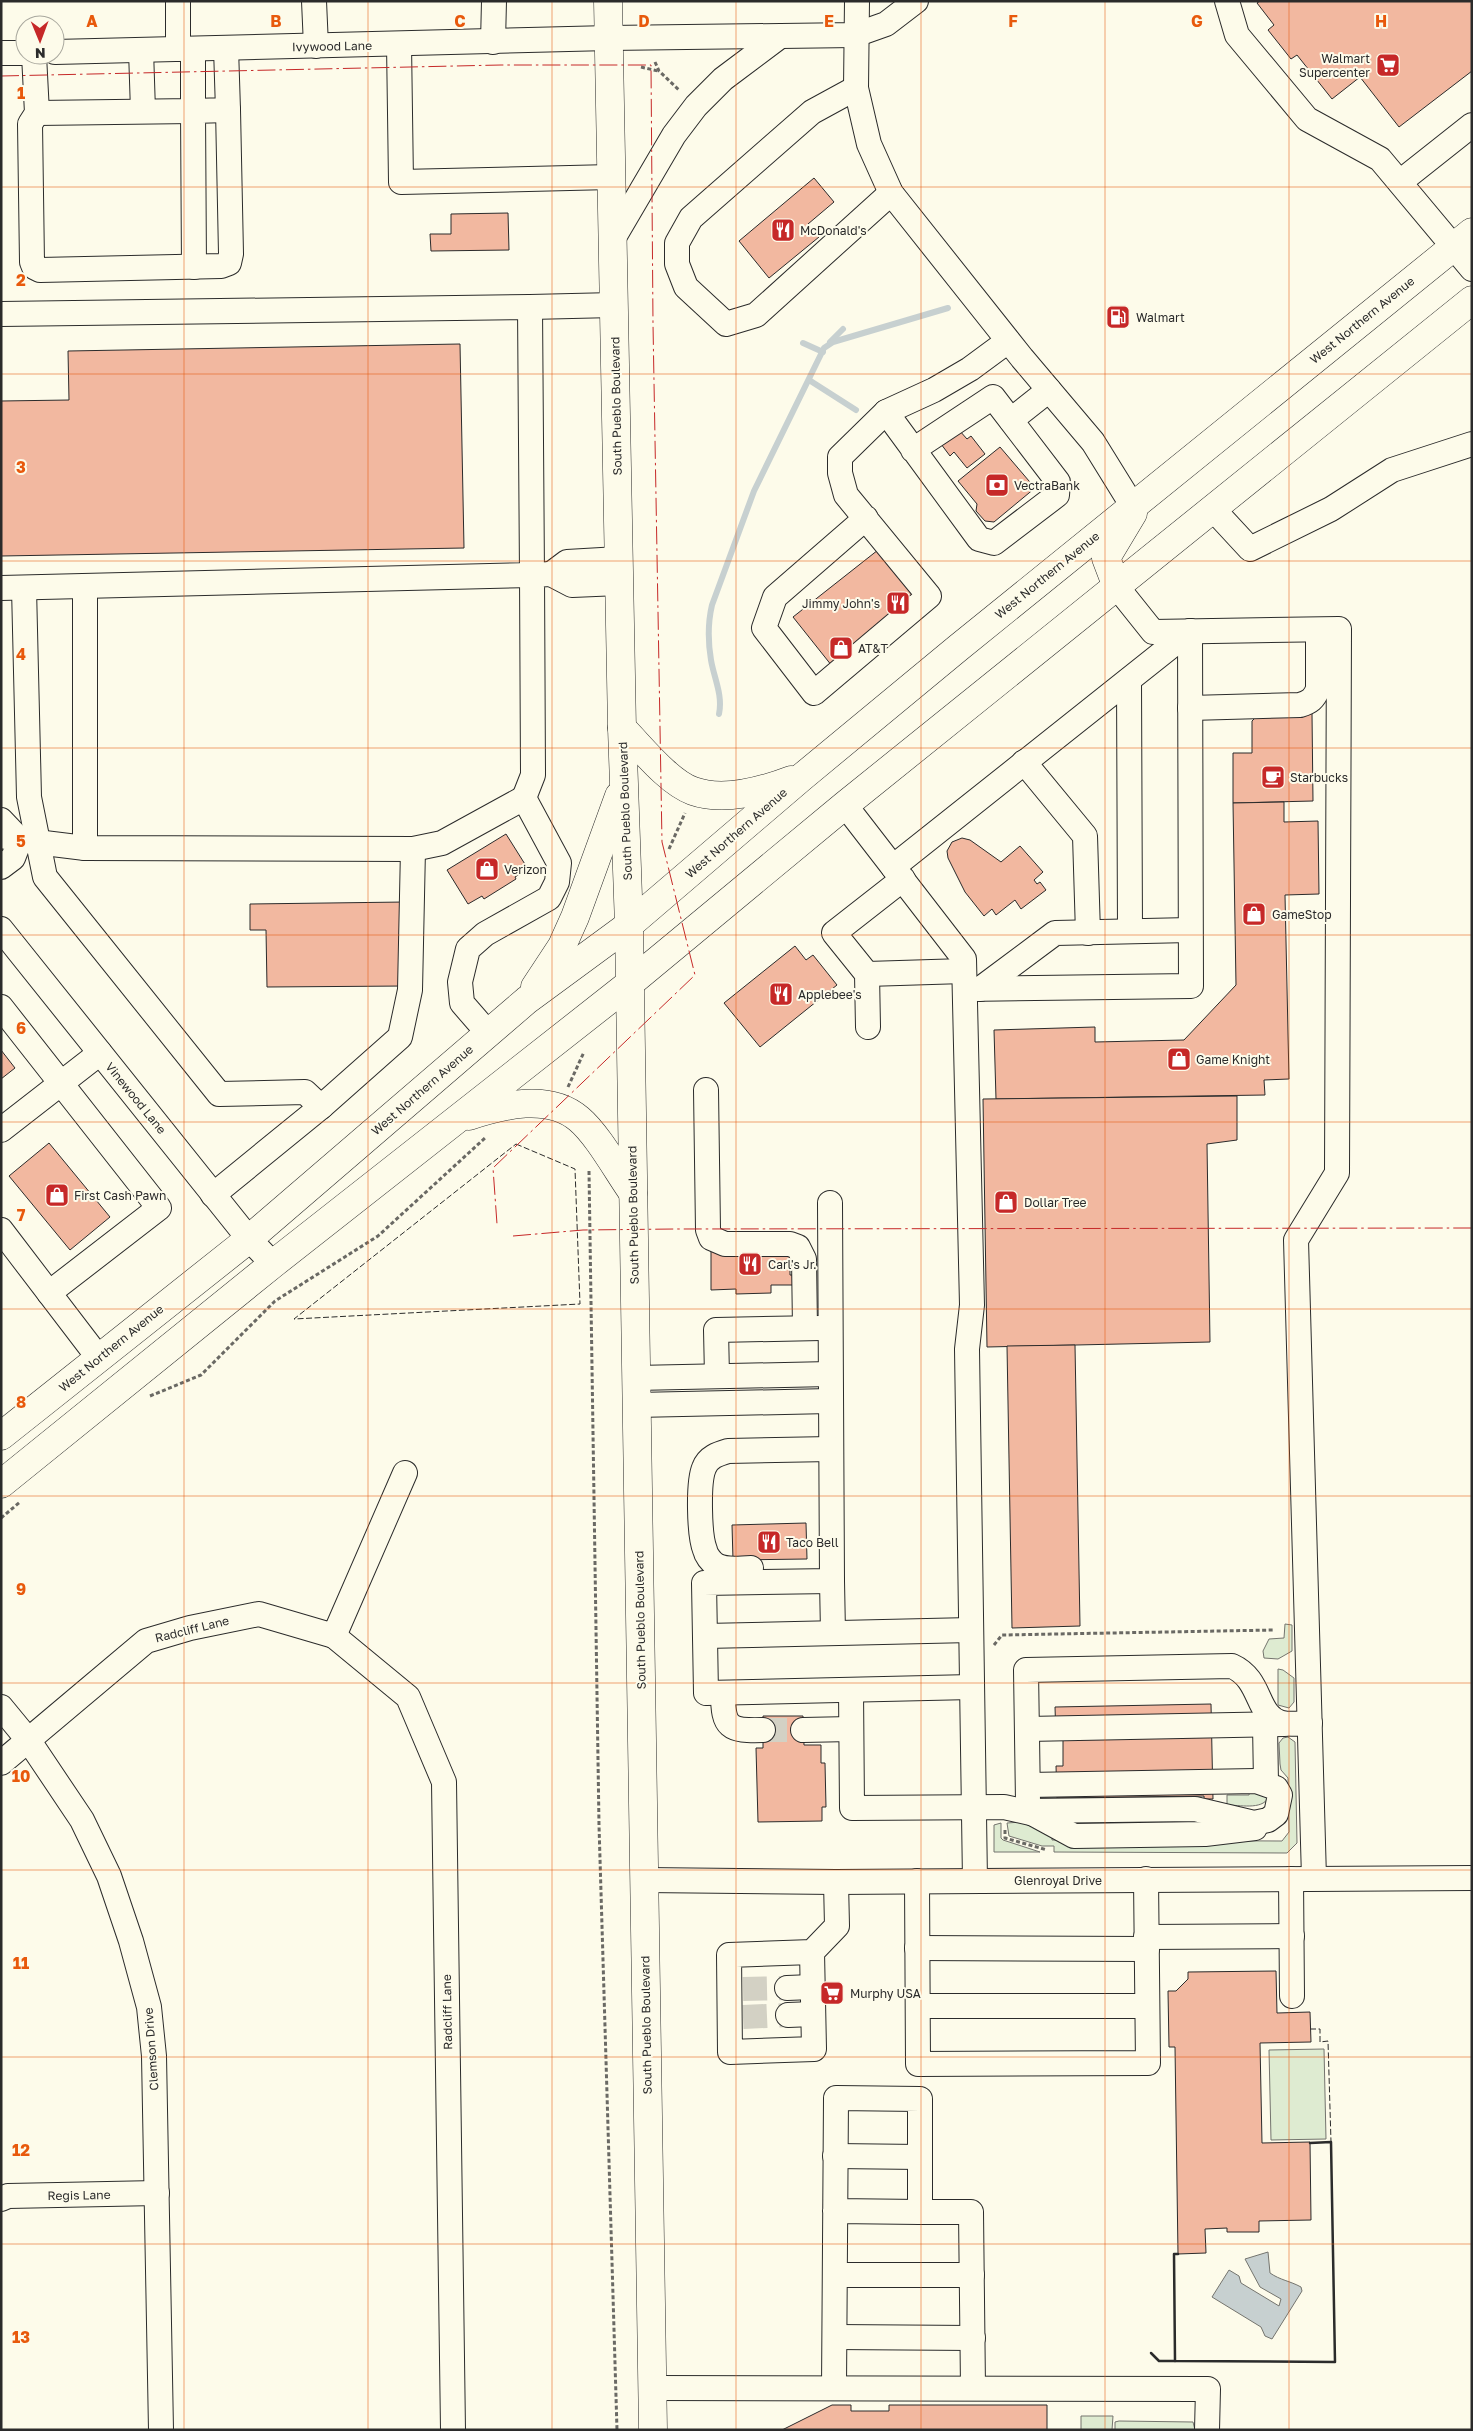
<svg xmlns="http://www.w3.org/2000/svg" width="1473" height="2431" font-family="'Golos Text',sans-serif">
<rect width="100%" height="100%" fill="#fdfbea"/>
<g fill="#deebd1" stroke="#74746e">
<path d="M1285,1624L1292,1625V1651L1278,1659L1264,1658L1263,1651L1269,1639L1284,1638Z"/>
<path d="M1278,1669L1283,1670L1294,1678V1702L1289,1708L1278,1705Z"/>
<path d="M1288,1737L1295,1742L1297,1843L1287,1853L1054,1852V1846H1042L1009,1836L1007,1823L1021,1822L1052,1834V1840L1282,1841L1289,1832L1288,1778L1281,1770L1280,1764L1279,1743L1283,1738Z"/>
<path d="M1250,1789H1262L1268,1798C1262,1810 1239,1805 1227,1805V1795H1249Z"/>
<path d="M1001,1823V1838L1003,1840L1040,1852H994V1825Z"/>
<path d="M1324,2049L1326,2139L1271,2140L1269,2050Z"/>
<path d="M1081,2416H1113L1112,2430H1081Z"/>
<path d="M1119,2421L1193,2422L1195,2430H1115V2422Z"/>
</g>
<path fill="#c7d0d0" stroke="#74746e" d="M1268,2252L1270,2273C1280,2280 1290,2281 1301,2287L1302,2291L1272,2339L1265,2336L1261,2327L1212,2297L1229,2270L1239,2276L1241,2283L1279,2306L1281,2299L1260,2287L1245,2259Z"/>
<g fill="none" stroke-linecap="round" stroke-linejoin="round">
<g stroke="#c7d0d0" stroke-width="6">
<path d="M830,342L843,329"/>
<path d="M803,343L823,352"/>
<path d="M809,380L856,410"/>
<path d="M719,714C723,695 714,678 711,660C708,642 708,622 712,605L754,491L824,348L833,342L948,308"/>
</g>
</g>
<g fill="#f2b8a0" stroke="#2b2b2b">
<path d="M1260,1H1472V71L1399,127L1360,77L1332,99L1297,55L1291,59L1268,30L1274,25L1257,3Z"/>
<path d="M814,178L834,202L808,224L819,237L769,278L739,241Z"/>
<path d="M508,213L509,250L431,251L430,234H451V214Z"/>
<path d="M460,344L464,548L1,556V401L69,400L68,351Z"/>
<path d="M959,430L967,439L971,436L985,454L967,468L954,452L950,456L941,444Z"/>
<path d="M1000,447L1035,488L994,522L985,521L976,511L977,504L958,481Z"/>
<path d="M878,550L917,599L832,666L793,617Z"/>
<path d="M1260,713H1312L1313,801L1233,803V753H1252V721Z"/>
<path d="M1284,802V822L1318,821L1319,894L1285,895L1289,1079L1264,1080L1265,1095L996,1099L994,1030L1095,1027V1042L1184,1040L1236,985L1233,803Z"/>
<path d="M506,834L528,869L515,877L516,879L484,899L482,896L468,904L447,870Z"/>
<path d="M962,838L970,840L1001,862L1020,846L1043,872L1034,880L1037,884L1040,882L1046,890L1021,909L1015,900L996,915L992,909L984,916L965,892L948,858L947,851L952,842Z"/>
<path d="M405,902V986L267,987L266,930H250V904Z"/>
<path d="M795,946L806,960L813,955L837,985L760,1047L724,1003Z"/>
<path d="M1,1050L15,1068L1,1079Z"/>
<path d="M1237,1096V1140L1207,1144L1210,1342L987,1347L983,1099Z"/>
<path d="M49,1143L110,1217L70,1250L9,1176Z"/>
<path d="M711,1251H764L790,1254V1275H796V1285H771V1293L736,1294V1289L711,1290Z"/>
<path d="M1075,1345L1080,1626L1012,1628L1007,1346Z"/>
<path d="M806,1523L807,1559L733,1560L732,1525Z"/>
<path d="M1211,1704L1213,1799H1204V1796L1057,1798L1056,1766H1063V1739H1056L1055,1707Z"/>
<path d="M763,1716H803L804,1745H821V1763H825L826,1807H822V1821L758,1822L756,1748H763Z"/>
<path d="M1276,1971L1277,2013L1310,2012L1311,2042L1260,2043L1262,2143L1310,2142L1311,2220L1259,2221V2232H1227V2228L1205,2229L1206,2253L1178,2254L1175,2047H1169L1168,1991H1176L1188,1979V1972Z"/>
<path d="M832,2405H851V2411H889V2405H1047V2430H782Z"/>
</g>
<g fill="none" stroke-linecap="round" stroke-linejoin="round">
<g stroke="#d3d1c4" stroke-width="24" stroke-dasharray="24 12" stroke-linecap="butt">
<path d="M763,1730H803"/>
<path d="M743,1989L787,1988"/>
<path d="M743,2017L788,2015"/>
</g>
<g stroke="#2b2b2b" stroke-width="26">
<g id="minor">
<path d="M178,1V49"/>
<path d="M314,1L316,46"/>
<path d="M857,1L856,88L869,144L891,193L1022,358L1093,442L1132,505"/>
<path d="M1227,1L1237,35L1307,119L1380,159L1472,269"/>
<path d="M493,42L494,1"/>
<path d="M399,44L401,182L611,177"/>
<path d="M141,50L143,111"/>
<path d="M55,52L609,38L855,35L886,24L916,1"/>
<path d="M1,53H25"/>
<path d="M34,55L37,113L30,124L32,262L34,267L40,270L221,266L229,263L231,254L228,110"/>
<path d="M856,88L812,112L691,218L677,243V264L686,287L726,324L756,315L891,193"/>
<path d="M37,113L193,111V49"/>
<path d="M1400,182L1472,125"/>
<path d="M613,239L674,135L696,106L723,79L779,37"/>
<path d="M194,267L193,111L228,110L226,48"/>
<path d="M530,307L614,305"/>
<path d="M1,314L530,307L532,575L1,588"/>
<path d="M886,412L979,539L994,543L1057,495L1058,482L993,397L913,450"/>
<path d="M1011,420L1049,390"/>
<path d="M1213,509L1250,549L1331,509L1392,470L1472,444"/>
<path d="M866,518L775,597L764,628L814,693L929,596L846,495L840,473V457L886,412L934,390L970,369L1008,341"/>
<path d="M619,559L567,562L551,574L572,585L619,583"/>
<path d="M85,586V848"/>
<path d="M1117,587L1153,632L1339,629L1337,1173L1296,1240L1314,1878"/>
<path d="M24,588L29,797L45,877L219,1094L305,1092L321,1107L400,1037L410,990L413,849"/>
<path d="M1129,680L1130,931"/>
<path d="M1190,708L1300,705C1310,702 1314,699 1318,689V630"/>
<path d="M1024,762L1085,836L1088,933"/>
<path d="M524,798L533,775L532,575L551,574"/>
<path d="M845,805L964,959L972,1305L967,1349L975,1881"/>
<path d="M1,820L20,840L85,848L413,849L442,843L524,798L559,863L557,882L549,898L485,934L468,949L460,982L462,1003L488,1033"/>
<path d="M1,867L13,858L20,840L6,837"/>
<path d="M893,867L1190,631"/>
<path d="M1,929L249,1239L273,1264"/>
<path d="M867,974L964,971"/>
<path d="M965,989L1191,986L1190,631"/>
<path d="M980,989L1055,933L1190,930"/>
<path d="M1,1007L159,1208L49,1293"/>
<path d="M868,1027L867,974L834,933L903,879"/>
<path d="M706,1090L708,1230L711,1238L725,1244H790L798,1247L804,1259L805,1328"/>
<path d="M1,1130L100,1053"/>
<path d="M213,1195L321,1107"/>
<path d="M830,1203L832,1581L704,1583L706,1693L972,1687"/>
<path d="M1,1230L98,1357"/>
<path d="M717,1376L716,1330L821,1328"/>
<path d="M636,1378L830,1374"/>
<path d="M636,1405L830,1401"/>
<path d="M751,1568C740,1568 726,1571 716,1565C711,1562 706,1555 705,1550C699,1535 698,1482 704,1468C708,1457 718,1454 728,1451L831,1449"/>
<path d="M832,1581L833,1633"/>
<path d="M334,1636L408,1697L444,1782L453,2430"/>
<path d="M705,1636L971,1630"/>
<path d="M851,1690L852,1808L1004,1807L1044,1816"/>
<path d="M723,1693C723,1728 729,1731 763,1730"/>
<path d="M1,1707L29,1741L82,1820L109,1876L131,1941L149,2007L154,2056L161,2430"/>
<path d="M1265,1724L1266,1783"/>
<path d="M1027,1729L1284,1724"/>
<path d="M803,1730L851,1729"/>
<path d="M1,1763L146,1641L190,1628L259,1614L334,1636L405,1473"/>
<path d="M1028,1785L1256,1781L1276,1788L1280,1795L1276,1814L1268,1820L1254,1823L1195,1809L1029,1811"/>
<path d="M1028,1802L1026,1670L1232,1666C1263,1680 1255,1716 1282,1723C1291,1725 1302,1723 1310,1723"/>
<path d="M1030,1812L1074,1836L1205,1834L1255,1828"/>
<path d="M1291,1879L1292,1996"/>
<path d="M644,1880L836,1882L1472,1878"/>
<path d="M917,1881L918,2064L1148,2063L1146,1879"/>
<path d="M1146,1937L1292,1936"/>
<path d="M917,1948L1147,1949"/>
<path d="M812,1952L729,1955L730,2052L814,2049L812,1952L837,1926L836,1882"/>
<path d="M787,1988L812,1987"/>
<path d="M918,2006H1147"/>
<path d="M788,2015L813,2014"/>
<path d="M835,2156L920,2157"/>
<path d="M1,2199L8,2196L157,2193"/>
<path d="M920,2212H971L973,2388"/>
<path d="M835,2275H972"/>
<path d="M835,2337L973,2338"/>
<path d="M652,2388L1208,2389L1207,2430"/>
<path d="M834,2388L836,2098L920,2099V2212L835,2211"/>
</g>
</g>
<g stroke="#2b2b2b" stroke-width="29">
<g id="major">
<path d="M608,1L622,728L629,925L653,2430"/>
<path d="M1117,587L1106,558L1133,513"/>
<path d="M622,728C641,747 668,782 693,791C724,802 762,791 791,780"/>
<path d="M535,987L562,946L575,917L619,796"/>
<path d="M469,1116C502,1105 549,1093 579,1119C598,1135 618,1172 633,1193"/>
<path d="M1,1436L249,1239L527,1000L629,925L802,777L958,648L1472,232"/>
<path d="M1,1484L273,1264L629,984L845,805L1472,300"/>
</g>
</g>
<g stroke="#6a6964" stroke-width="3" stroke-dasharray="4 2.5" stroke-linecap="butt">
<path d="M655,62L659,71L680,91"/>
<path d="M641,67L658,71"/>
<path d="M669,849L685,813"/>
<path d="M568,1087L584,1052"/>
<path d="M589,1171L599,1825L617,2430"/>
<path d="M150,1396L201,1375L275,1301L378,1236L485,1138"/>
<path d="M1,1518L20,1502"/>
<path d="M994,1645L1002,1635L1274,1630"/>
<path d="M1005,1830V1838L1047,1850"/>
</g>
<use href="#minor" stroke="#fdfbea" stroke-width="24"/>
<use href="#major" stroke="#fdfbea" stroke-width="28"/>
<g stroke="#2b2b2b" stroke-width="1" stroke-dasharray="6 2.5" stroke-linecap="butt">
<path d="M516,1144L575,1169L580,1304L294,1319Z"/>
<path d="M1310,2029H1320V2042L1328,2041L1331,2142"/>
</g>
<g stroke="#2b2b2b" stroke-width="2.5">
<path d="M1178,2254H1174L1175,2361L1335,2362L1331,2142L1310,2143"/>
<path d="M1151,2353L1159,2361H1175"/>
</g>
<g stroke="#c62828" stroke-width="1" stroke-dasharray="18 4 2.5 4" stroke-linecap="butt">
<path d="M1,76L501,65H651L653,324L662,842L695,975L493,1168L497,1224"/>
<path d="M513,1236L583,1230L675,1229L1472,1228"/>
</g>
</g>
<path fill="none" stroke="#e8590c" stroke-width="1" stroke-opacity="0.55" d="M184,1V2430M368,1V2430M552,1V2430M736,1V2430M921,1V2430M1105,1V2430M1289,1V2430M1,187H1472M1,374H1472M1,561H1472M1,748H1472M1,935H1472M1,1122H1472M1,1309H1472M1,1496H1472M1,1683H1472M1,1870H1472M1,2057H1472M1,2244H1472"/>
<defs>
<g id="supermarket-square" transform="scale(1.25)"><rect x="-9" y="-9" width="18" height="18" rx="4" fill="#c62828" stroke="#fdfbea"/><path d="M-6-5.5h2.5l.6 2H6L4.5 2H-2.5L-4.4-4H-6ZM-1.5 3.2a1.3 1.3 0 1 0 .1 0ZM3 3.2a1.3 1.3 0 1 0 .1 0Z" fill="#fff"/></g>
<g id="restaurant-square" transform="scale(1.25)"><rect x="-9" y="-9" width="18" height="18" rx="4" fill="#c62828" stroke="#fdfbea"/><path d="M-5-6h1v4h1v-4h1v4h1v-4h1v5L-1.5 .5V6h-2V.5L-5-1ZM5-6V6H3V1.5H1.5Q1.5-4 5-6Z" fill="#fff"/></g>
<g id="fuel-square" transform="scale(1.25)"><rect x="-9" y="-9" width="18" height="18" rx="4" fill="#c62828" stroke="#fdfbea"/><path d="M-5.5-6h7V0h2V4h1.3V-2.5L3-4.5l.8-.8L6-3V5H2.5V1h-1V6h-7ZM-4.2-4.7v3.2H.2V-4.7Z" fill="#fff"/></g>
<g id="bank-square" transform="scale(1.25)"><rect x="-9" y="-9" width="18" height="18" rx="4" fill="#c62828" stroke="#fdfbea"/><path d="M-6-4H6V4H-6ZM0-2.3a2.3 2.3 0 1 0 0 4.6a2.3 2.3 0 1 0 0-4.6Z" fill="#fff"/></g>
<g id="shop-square" transform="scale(1.25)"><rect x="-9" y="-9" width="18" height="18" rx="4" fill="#c62828" stroke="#fdfbea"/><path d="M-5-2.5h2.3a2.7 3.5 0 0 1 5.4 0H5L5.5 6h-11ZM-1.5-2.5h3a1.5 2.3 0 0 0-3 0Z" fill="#fff"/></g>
<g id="cafe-square" transform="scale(1.25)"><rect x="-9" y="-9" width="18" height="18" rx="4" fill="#c62828" stroke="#fdfbea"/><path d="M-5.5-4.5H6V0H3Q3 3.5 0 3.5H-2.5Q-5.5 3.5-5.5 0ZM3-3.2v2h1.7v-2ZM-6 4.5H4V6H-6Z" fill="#fff"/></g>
</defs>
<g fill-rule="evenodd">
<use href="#supermarket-square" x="1388" y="65"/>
<use href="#restaurant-square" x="783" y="230"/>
<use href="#fuel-square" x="1118" y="317"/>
<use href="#bank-square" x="997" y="485"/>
<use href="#restaurant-square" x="898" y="603"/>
<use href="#shop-square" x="841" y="648"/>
<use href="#cafe-square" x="1273" y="777"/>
<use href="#shop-square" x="487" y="869"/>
<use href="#shop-square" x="1254" y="914"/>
<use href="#restaurant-square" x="781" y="994"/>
<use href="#shop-square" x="1179" y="1059"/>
<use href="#shop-square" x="57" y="1195"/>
<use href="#shop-square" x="1006" y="1202"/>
<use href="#restaurant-square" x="750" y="1264"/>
<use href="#restaurant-square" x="769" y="1542"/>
<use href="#supermarket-square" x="832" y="1993"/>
</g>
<g text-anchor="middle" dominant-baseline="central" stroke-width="4" stroke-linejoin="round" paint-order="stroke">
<g font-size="12" fill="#2b2b2b" stroke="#fdfbea">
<text transform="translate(332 46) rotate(-1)">Ivywood Lane</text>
<text transform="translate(1362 320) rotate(-39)">West Northern Avenue</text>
<text transform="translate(616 406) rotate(-91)">South Pueblo Boulevard</text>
<text transform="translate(1047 575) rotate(-39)">West Northern Avenue</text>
<text transform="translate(625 811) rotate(-92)">South Pueblo Boulevard</text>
<text transform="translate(736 833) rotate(-41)">West Northern Avenue</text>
<text transform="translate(422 1090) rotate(-41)">West Northern Avenue</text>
<text transform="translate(136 1098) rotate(51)">Vinewood Lane</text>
<text transform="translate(633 1215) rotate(-91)">South Pueblo Boulevard</text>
<text transform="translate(111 1348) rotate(-39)">West Northern Avenue</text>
<text transform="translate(640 1620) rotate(-91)">South Pueblo Boulevard</text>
<text transform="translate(192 1629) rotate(-14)">Radcliff Lane</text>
<text x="1058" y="1880">Glenroyal Drive</text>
<text transform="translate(447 2012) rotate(-91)">Radcliff Lane</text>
<text transform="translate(646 2025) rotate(-91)">South Pueblo Boulevard</text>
<text transform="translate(151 2049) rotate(-94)">Clemson Drive</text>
<text transform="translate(79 2195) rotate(-1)">Regis Lane</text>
</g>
<g font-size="12" fill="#2b2b2b" stroke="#fdfbea" text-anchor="start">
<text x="1370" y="58" text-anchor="end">Walmart<tspan x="1370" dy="14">Supercenter</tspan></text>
<text x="800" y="230">McDonald's</text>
<text x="1136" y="317">Walmart</text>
<text x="1014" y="485">VectraBank</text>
<text x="880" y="603" text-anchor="end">Jimmy John's</text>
<text x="858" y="648">AT&amp;T</text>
<text x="1290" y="777">Starbucks</text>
<text x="504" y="869">Verizon</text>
<text x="1272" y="914">GameStop</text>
<text x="798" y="994">Applebee's</text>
<text x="1196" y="1059">Game Knight</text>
<text x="74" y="1195">First Cash Pawn</text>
<text x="1024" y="1202">Dollar Tree</text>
<text x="768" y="1264">Carl's Jr.</text>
<text x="786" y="1542">Taco Bell</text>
<text x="850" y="1993">Murphy USA</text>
</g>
</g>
<g font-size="16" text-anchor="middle" font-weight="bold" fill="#e8590c" stroke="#fdfbea" stroke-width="4" stroke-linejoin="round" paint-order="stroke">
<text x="92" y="27">A</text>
<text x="276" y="27">B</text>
<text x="460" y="27">C</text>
<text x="644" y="27">D</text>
<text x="829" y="27">E</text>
<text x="1013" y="27">F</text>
<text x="1197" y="27">G</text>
<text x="1381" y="27">H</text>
<text x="21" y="99">1</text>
<text x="21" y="286">2</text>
<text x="21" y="473">3</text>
<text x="21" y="660">4</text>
<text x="21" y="847">5</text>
<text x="21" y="1034">6</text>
<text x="21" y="1221">7</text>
<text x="21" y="1408">8</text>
<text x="21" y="1595">9</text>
<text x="21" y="1782">10</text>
<text x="21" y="1969">11</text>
<text x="21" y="2156">12</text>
<text x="21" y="2343">13</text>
</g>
<rect width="1473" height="2431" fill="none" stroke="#2b2b2b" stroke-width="5"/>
<g transform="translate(40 40) rotate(179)"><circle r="24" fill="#fdfbea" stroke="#a9a89e"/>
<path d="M0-4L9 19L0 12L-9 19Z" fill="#c62828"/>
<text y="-8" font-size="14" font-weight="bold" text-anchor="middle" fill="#2b2b2b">N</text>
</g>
</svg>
